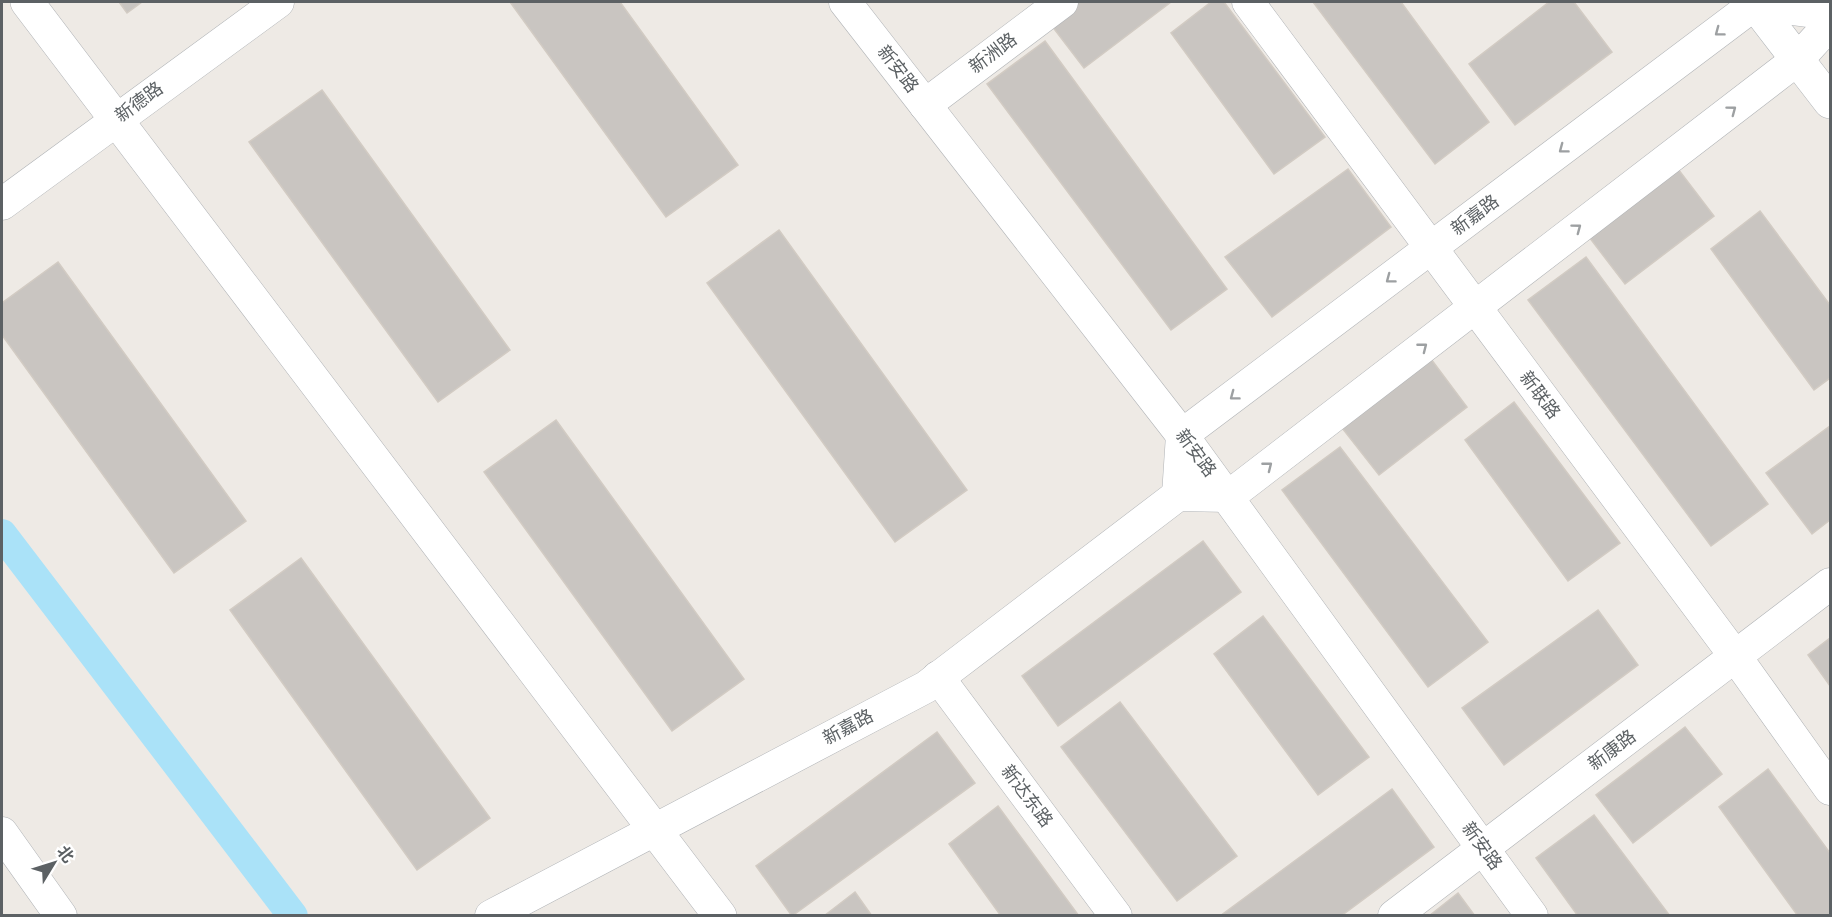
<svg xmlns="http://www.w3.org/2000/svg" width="1832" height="917" font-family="Signika,'Noto Sans SC',sans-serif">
<rect width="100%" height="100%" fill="#eeeae5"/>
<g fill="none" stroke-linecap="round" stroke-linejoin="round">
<path stroke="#aae2f8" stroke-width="30" d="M2,534L293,916"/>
</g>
<g fill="#c9c5c1" stroke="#d2cbc3" stroke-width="1.5">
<path d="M119,2H142L127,13Z"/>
<path d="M510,2H620L738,165L666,217Z"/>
<path d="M1073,2H1171L1084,68L1048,21Z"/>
<path d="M1211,2H1224L1325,137L1274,174L1171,33Z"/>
<path d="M1313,2H1401L1489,122L1435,164Z"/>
<path d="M1549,2H1574L1612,52L1515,125L1469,64Z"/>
<path d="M1045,41L1227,289L1171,330L987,84Z"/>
<path d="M322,90L510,350L438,402L249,142Z"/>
<path d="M1348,169L1391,227L1272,317L1225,257Z"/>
<path d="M1678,169L1714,216L1625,284L1589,237Z"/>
<path d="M1760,211L1830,305V378L1814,390L1711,249Z"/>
<path d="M779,230L967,490L895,542L707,283Z"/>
<path d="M1586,257L1768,504L1711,546L1528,300Z"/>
<path d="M58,262L246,521L174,573L2,335V303Z"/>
<path d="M1431,359L1467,407L1379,475L1342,428Z"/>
<path d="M1514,402L1620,543L1568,581L1465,440Z"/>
<path d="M556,420L744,679L672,731L484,472Z"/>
<path d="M1830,426V520L1812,534L1766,473Z"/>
<path d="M1340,447L1488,642L1428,687L1282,490Z"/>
<path d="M1203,541L1241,592L1058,726L1022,676Z"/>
<path d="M301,558L490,818L417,870L230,610Z"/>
<path d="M1598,610L1638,665L1504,765L1462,708Z"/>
<path d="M1263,616L1369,757L1318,795L1214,654Z"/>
<path d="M1830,638V686L1808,655Z"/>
<path d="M1120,702L1237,856L1177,901L1061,747Z"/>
<path d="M1685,727L1722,774L1633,843L1596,795Z"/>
<path d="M937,732L975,783L792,916L756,866Z"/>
<path d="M1768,769L1830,853V916H1798L1719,807Z"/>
<path d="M1392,789L1434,847L1341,916H1220Z"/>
<path d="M998,806L1079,916H1001L949,844Z"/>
<path d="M1594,815L1670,916H1578L1536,858Z"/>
<path d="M855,892L872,916H824Z"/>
<path d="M1458,893L1475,916H1429Z"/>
</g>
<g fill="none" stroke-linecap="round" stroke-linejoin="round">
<g stroke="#b0b3b6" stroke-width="33">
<g id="minor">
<path d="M845,2L1182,435L1532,916"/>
<path d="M1248,2L1735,656L1830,789"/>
<path d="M925,105L1062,2"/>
<path d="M2,204L278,2"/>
<path d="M1178,495L1182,435L1755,4L1830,14"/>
<path d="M938,677L1116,916"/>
<path d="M2,833L61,916"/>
<path d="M491,916L926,687L1178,495L1229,496L1798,59L1830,24"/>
<path d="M1394,916L1830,584"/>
</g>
</g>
<g stroke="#b0b3b6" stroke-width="34">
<path id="tertiary" d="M27,2L720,916"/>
</g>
<g stroke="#b1b5b8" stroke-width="34">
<g id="secondary">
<path d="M1753,2L1830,102"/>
<path d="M1828,2L1830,5"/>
</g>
</g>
<use href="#minor" stroke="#fff" stroke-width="32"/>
<use href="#tertiary" stroke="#fff" stroke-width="33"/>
<use href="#secondary" stroke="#fff" stroke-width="33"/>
</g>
<defs><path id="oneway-chevron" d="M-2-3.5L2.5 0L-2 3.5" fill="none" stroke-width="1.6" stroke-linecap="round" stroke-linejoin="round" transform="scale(1.5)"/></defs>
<g stroke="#9da0a2">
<use href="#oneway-chevron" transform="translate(1719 32) rotate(143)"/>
<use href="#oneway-chevron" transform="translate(1732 110) rotate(-37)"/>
<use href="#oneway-chevron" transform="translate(1563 149) rotate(143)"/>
<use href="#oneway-chevron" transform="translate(1577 228) rotate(-37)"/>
<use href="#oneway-chevron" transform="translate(1390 279) rotate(143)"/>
<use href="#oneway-chevron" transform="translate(1423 347) rotate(-38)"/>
<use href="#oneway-chevron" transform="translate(1234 396) rotate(143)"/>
<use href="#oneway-chevron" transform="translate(1268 466) rotate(-38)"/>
</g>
<g text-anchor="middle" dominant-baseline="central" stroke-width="4.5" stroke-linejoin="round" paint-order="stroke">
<g font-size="18" fill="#5c6164" stroke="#fff">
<text transform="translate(993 53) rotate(-37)">新洲路</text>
<text transform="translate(898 69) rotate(52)">新安路</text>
<text transform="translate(139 102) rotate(-36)">新德路</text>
<text transform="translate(1475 215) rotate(-37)">新嘉路</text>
<text transform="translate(1540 395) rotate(53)">新联路</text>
<text transform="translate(1196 453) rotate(53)">新安路</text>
<text transform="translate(848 727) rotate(-28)">新嘉路</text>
<text transform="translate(1612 750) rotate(-37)">新康路</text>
<text transform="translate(1027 796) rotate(53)">新达东路</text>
<text transform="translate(1482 846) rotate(54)">新安路</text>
</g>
</g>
<rect width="1832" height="917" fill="none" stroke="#5c6164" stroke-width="6"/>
<g transform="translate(54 863) rotate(52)" stroke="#ffffff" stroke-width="4.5" paint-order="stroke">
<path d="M0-4.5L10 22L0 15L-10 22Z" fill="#5c6164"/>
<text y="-9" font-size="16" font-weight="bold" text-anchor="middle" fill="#5c6164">北</text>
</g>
</svg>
